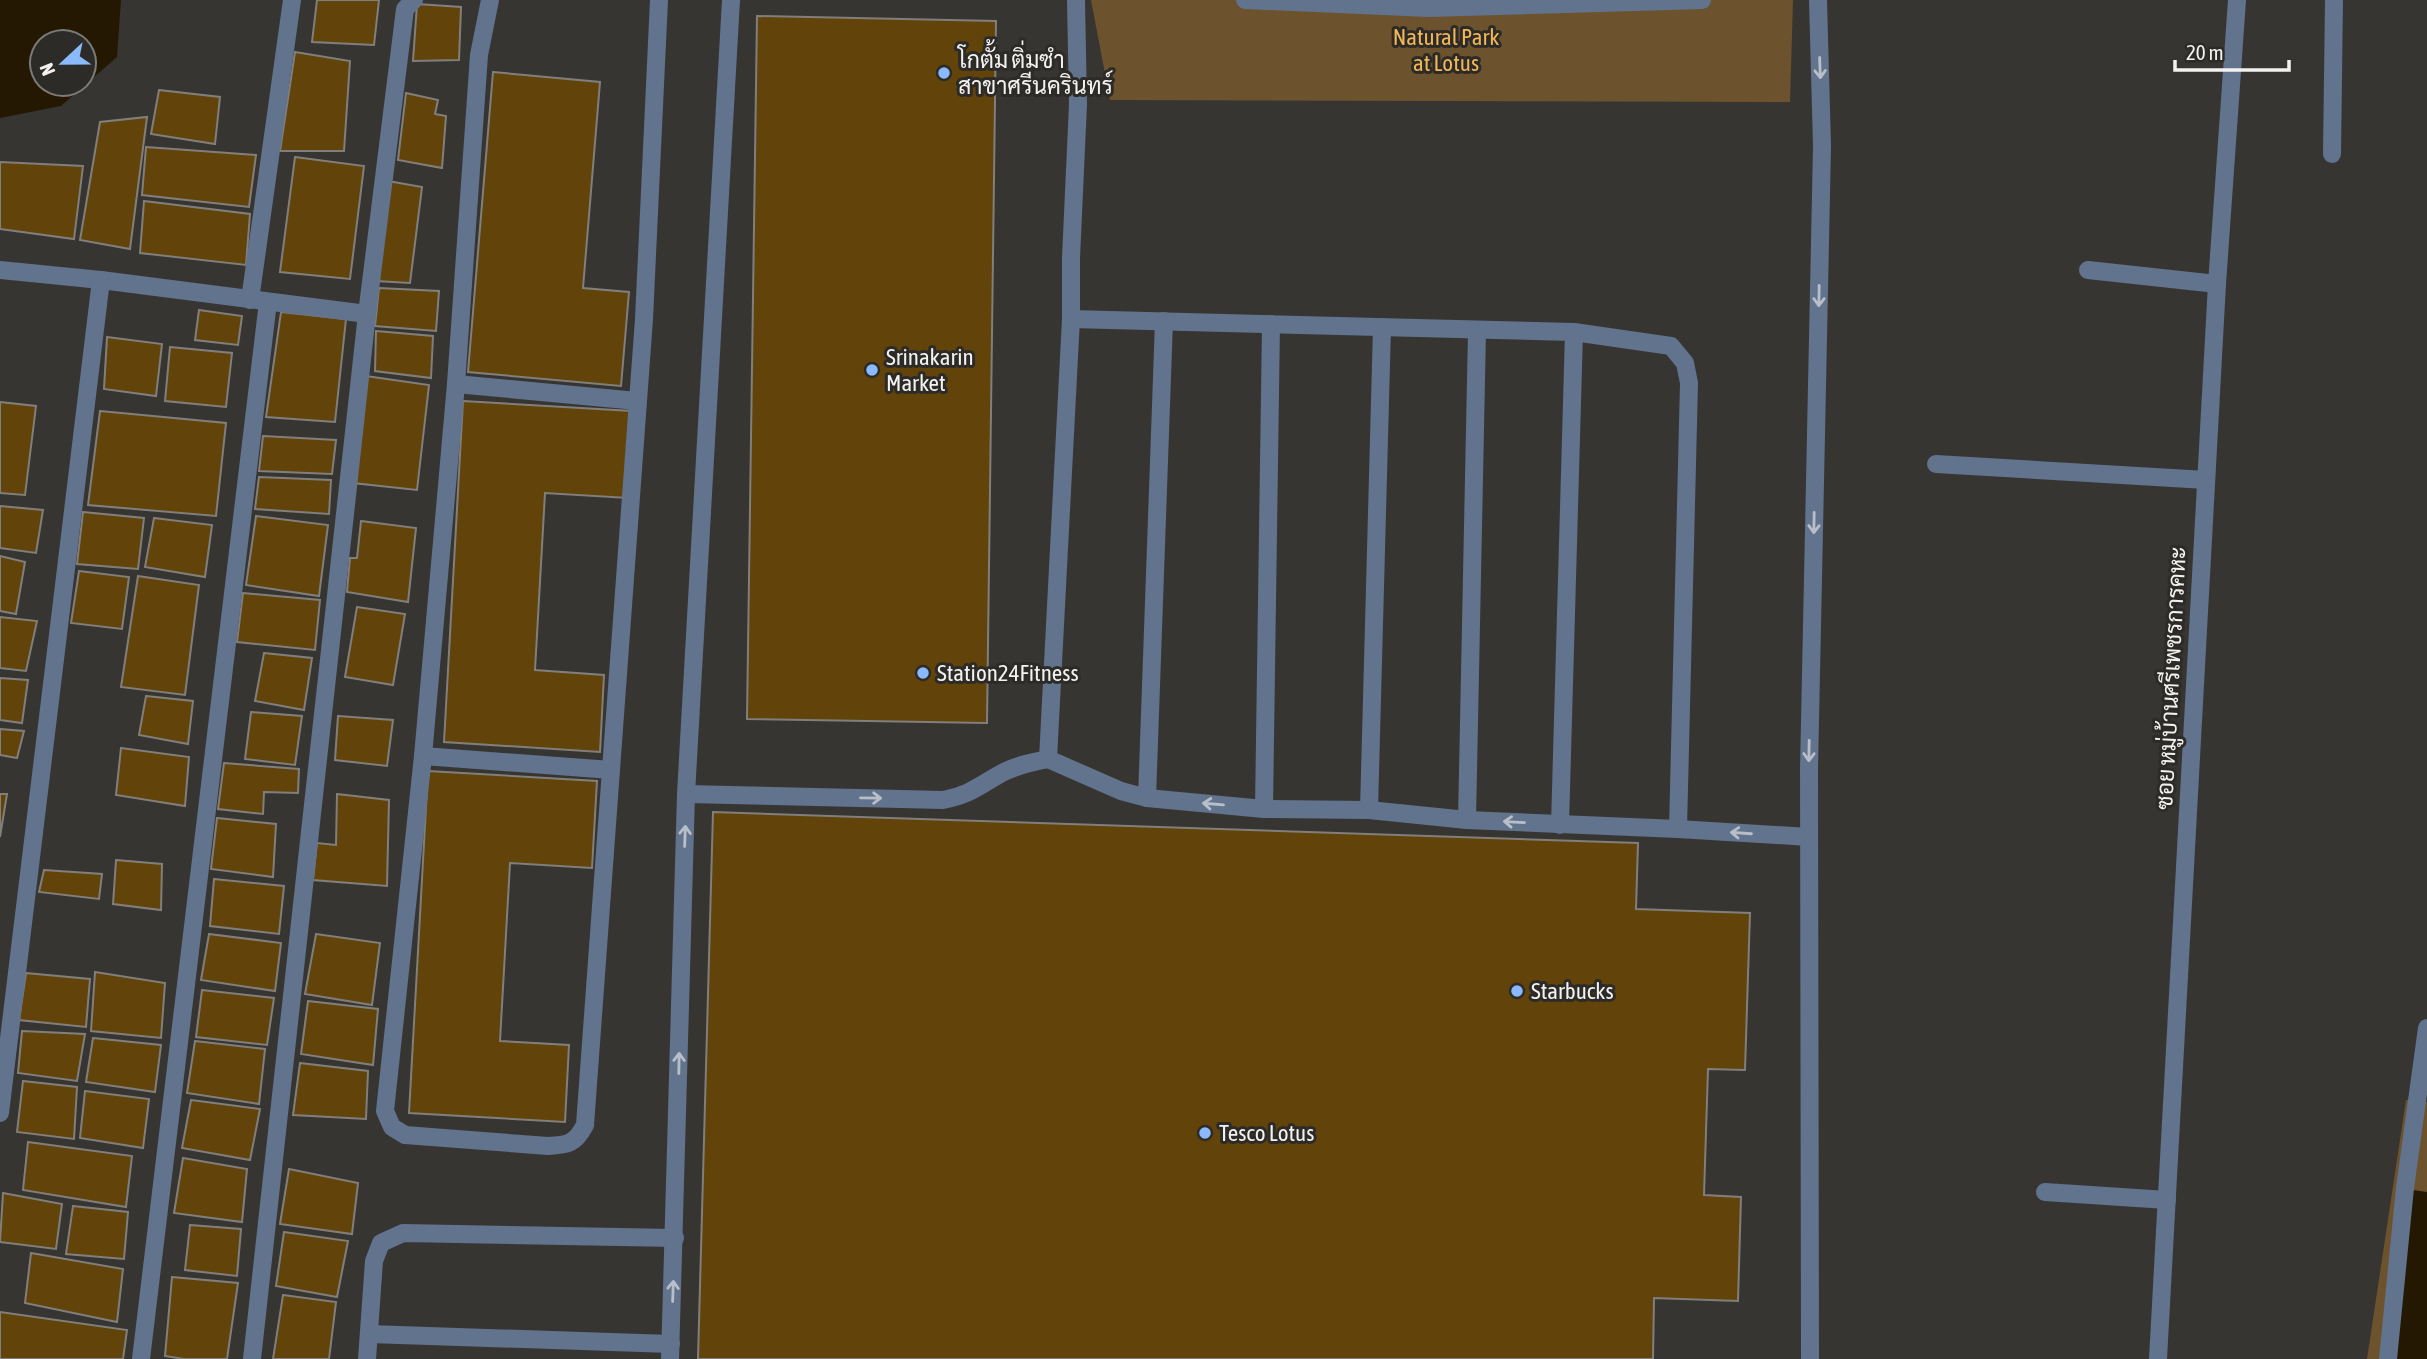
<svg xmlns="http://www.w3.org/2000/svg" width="2427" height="1359" font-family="'Asap Condensed',Sarabun,sans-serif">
<rect width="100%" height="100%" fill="#373532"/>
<g fill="#6c532d">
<path d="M1091,0H1793L1790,102L1110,100Z"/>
<path d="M2406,1100L2427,1102V1359H2367Z"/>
</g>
<g fill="#251803" fill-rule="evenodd">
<path d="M0,0H121L117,57L61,106L0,118ZM84,42V84H42V42Z"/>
<path d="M2413,1190L2427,1192V1359H2390Z"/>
</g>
<g fill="#624309" stroke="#817f7c" stroke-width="2">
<path d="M317,0H379L374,45L312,42Z"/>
<path d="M417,4L461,7L459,60L413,61Z"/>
<path d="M757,16L996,21L987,723L747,719Z"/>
<path d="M295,52L350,61L344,151H280Z"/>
<path d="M493,72L600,82L583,288L629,292L621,386L468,372Z"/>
<path d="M159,90L220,97L215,144L151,134Z"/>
<path d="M406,93L438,100L435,114L446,116L442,168L398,160Z"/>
<path d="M147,117L130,249L80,240L100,122Z"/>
<path d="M146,147L256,155L249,207L142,195Z"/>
<path d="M295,157L364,166L350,279L280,272Z"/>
<path d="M0,162L83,166L74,239L0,229Z"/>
<path d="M388,181L422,187L410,283L376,281Z"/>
<path d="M144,201L250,214L246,265L140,253Z"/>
<path d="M379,288L439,291L436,331L375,326Z"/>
<path d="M199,310L242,316L238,345L195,340Z"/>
<path d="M281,312L346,319L335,422L266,417Z"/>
<path d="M376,331L433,336L431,378L375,371Z"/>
<path d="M107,337L162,344L156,396L104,389Z"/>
<path d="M170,347L232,353L226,407L165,401Z"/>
<path d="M366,376L429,385L417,490L353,483Z"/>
<path d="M463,401L632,411L628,498L545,493L535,670L604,675L600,752L444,742Z"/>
<path d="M0,402L36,406L25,495L0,493Z"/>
<path d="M100,411L226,423L216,516L88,505Z"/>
<path d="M263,436L336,440L332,474L259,471Z"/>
<path d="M259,477L331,480L329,514L255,509Z"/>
<path d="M0,506L43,510L36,553L0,548Z"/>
<path d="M83,512L144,518L138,569L77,564Z"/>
<path d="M256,516L328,525L319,596L246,585Z"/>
<path d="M154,518L212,525L205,577L145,567Z"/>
<path d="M361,521L416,528L408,602L347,592L350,558H357Z"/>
<path d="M0,556L25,562L16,614L0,611Z"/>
<path d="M79,571L129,577L122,629L71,623Z"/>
<path d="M138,576L199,585L185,695L121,687Z"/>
<path d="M243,593L320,600L315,650L237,642Z"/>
<path d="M357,607L405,614L393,685L345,677Z"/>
<path d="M0,617L37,621L26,671L0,668Z"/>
<path d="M264,653L312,658L304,710L255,701Z"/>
<path d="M0,678L28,680L22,723L0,720Z"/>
<path d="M146,696L193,701L188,744L139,735Z"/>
<path d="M251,712L302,716L295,765L245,759Z"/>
<path d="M338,716L393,720L387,766L335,760Z"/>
<path d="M0,729L24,731L17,758L0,755Z"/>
<path d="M121,748L189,757L185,806L116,795Z"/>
<path d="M224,763L299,769L298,793L264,792L263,814L218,809Z"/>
<path d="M428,771L597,781L592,868L510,863L500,1041L569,1045L565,1122L409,1113Z"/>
<path d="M0,794H7L0,837Z"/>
<path d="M337,794L389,800L387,886L313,880L317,843L336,845Z"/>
<path d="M713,812L1638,843L1636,909L1750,913L1745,1070L1708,1069L1704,1195L1741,1197L1738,1301L1654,1298L1653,1359H698Z"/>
<path d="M217,818L276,824L273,877L211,869Z"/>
<path d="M116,860L162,864L161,910L113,904Z"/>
<path d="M44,870L102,874L99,899L39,892Z"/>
<path d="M214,879L284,886L279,934L210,926Z"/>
<path d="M209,934L281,943L275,991L201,980Z"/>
<path d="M316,934L380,943L372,1005L305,994Z"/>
<path d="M95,972L165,983L161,1038L91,1031Z"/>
<path d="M26,973L90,979L86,1027L19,1020Z"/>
<path d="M202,990L274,998L267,1045L196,1037Z"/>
<path d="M308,1001L378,1009L373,1065L301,1054Z"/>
<path d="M22,1031L85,1034L77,1081L18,1073Z"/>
<path d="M93,1038L161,1045L155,1092L86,1082Z"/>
<path d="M195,1041L265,1049L259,1104L187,1093Z"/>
<path d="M300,1063L368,1071L366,1119L293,1115Z"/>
<path d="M23,1081L77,1087L74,1139L17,1132Z"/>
<path d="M85,1091L149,1099L143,1148L80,1138Z"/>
<path d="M191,1100L260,1109L250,1160L182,1148Z"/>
<path d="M28,1142L132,1156L126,1207L23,1190Z"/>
<path d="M183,1158L247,1169L242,1222L174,1213Z"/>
<path d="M289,1169L358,1183L352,1234L280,1224Z"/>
<path d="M3,1193L62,1204L56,1249L0,1242Z"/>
<path d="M73,1206L128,1212L124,1259L66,1254Z"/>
<path d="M190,1225L241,1229L237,1276L185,1270Z"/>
<path d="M284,1232L348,1241L337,1297L276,1286Z"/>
<path d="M31,1253L123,1269L117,1322L25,1303Z"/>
<path d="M172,1277L238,1283L227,1359H184L165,1356Z"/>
<path d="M283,1295L336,1302L329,1359H273Z"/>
<path d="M0,1312L127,1330L123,1359H0Z"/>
</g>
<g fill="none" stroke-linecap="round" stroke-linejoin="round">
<g stroke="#61738d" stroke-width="18">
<path d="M2332,154L2334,0"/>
<path d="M2088,270L2217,284"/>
<path d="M1071,319L1574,332L1671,346L1685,363L1689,383L1678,829"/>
<path d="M456,384L637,401"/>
<path d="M1936,464L2206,480"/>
<path d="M423,756L611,770"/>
<path d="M1048,759L1121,791L1147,798L1264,809L1369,810L1467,820L1678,829L1809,837"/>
<path d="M686,794L731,0"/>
<path d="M1147,798L1164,321"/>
<path d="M1264,809L1271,324"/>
<path d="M1369,810L1382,327"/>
<path d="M1467,820L1477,331"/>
<path d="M1560,825L1574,332"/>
<path d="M2045,1192L2167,1200"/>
<path d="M369,1334L671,1344"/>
<path d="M367,1359L374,1261L381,1243L403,1233L675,1238"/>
<path d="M670,1359L686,794L943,800C971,795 981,784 1004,772C1018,765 1033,762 1048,759L1071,319V258L1078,104L1076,0"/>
<path d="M1810,1359L1809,769L1822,146L1818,0"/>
</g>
<g stroke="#61738d" stroke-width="18">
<path d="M490,0L479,55L456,384L423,756L385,1111L392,1127L405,1135L548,1146C568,1145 575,1144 585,1125L644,319L659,0"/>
<path d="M1245,0L1428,8L1702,0"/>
<path d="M0,270L101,280L367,314"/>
<path d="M250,300L292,0"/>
<path d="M0,1113L101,280"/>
<path d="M141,1359L268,302"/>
<path d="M252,1359L367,314L405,9L414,0"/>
<path d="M2158,1359L2217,284L2237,0"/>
<path d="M2388,1359L2405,1188L2427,1028"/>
</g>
</g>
<defs><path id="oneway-shaft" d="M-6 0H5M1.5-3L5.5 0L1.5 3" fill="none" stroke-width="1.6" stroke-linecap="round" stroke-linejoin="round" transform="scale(1.75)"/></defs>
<g stroke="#b9bfc8">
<use href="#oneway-shaft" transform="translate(1820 68) rotate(88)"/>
<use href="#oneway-shaft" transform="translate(1819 296) rotate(91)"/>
<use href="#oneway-shaft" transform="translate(1814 523) rotate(91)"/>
<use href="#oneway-shaft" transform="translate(1809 751) rotate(91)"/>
<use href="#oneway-shaft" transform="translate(871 798) rotate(1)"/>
<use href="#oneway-shaft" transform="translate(1213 804) rotate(-175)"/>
<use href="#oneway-shaft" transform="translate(1514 822) rotate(-177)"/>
<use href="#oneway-shaft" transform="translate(1741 833) rotate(-176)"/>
<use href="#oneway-shaft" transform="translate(685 836) rotate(-88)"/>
<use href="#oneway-shaft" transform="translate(679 1063) rotate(-89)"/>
<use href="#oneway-shaft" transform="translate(673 1291) rotate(-88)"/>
</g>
<g fill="#8bbafc" stroke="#2d2b28" stroke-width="2.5">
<circle cx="944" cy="73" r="7"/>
<circle cx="872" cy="370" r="7"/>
<circle cx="923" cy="673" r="7"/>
<circle cx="1517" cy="991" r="7"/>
<circle cx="1205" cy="1133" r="7"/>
</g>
<g text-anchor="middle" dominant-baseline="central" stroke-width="6" stroke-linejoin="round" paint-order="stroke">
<g font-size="23" fill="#f2b657" stroke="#2d2b28">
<text x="1446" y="37">Natural Park<tspan x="1446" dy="26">at Lotus</tspan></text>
</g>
<g font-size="23" fill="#f3f2f0" stroke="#2d2b28" text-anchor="start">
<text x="958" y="60">โกตั้ม ติ่มซำ<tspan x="958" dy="26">สาขาศรีนครินทร์</tspan></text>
<text x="886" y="357">Srinakarin<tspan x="886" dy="26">Market</tspan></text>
<text x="937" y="673">Station24Fitness</text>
<text x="1531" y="991">Starbucks</text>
<text x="1219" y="1133">Tesco Lotus</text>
</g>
<g font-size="23" fill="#f3f2f0" stroke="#2d2b28">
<text transform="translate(2171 678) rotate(-87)">ซอย หมู่บ้านศรีเพชรการคหะ</text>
</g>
</g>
<g transform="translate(63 63) rotate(248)"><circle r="33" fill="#2d2b28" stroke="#7c7b78" stroke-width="2"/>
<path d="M0-5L12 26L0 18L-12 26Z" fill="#8bbafc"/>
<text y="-10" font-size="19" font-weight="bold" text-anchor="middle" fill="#f3f2f0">N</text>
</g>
<path d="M2175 60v10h114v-10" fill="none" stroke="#f3f2f0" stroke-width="3.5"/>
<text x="2186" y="60" font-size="21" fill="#f3f2f0" stroke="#2d2b28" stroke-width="5" paint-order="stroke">20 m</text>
</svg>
